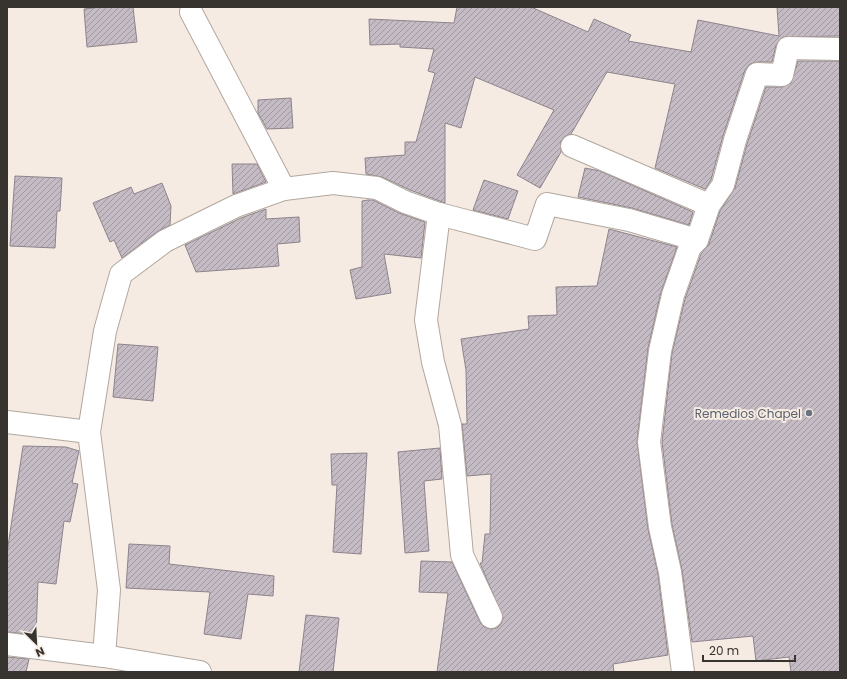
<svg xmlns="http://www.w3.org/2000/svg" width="847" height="679" font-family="Poppins,sans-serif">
<defs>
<pattern id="building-hatch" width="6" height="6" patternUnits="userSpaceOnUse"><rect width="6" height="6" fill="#c5bbc4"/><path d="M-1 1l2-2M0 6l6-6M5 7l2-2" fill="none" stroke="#a199a0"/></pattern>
</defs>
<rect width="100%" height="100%" fill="#f6ebe2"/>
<g fill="url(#building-hatch)" stroke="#8d838c">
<path d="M102,7H133L137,42L87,47L84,9Z"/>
<path d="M457,7H531L588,32L594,19L631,35L628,41L691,52L698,20L779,36L777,7H840V36L783,37L776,45L772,62H758L750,64L745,70L723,136L711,180L705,189L655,168L675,84L607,72L571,134L565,136L561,141V152L540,188L517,175L554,110L475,77L461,128L445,123V203L410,190L382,177L366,174L365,158L405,155V142H416L435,73L428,71L434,49L400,47V44L370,45L369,19L454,23Z"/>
<path d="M798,61H840V672H791L789,657L756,661L753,636L692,642L682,570L672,525L662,442L672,353L685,299L701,254L709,244L720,211L735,188L747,144L766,87H782L791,83Z"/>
<path d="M291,98L293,128L267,129L258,113V100Z"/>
<path d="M232,164H257L266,182L233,194Z"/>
<path d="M585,168L600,171L693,212L689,225L632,208L578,197Z"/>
<path d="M15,176L62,178L60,211H57L55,248L10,246Z"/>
<path d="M484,180L518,191L508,219L473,210Z"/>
<path d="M162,183L171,206L170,225L158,231L122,258L114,240L110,242L93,203L131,187L134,194Z"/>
<path d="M368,200H373L399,213L425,222L421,258L384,254L391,293L356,299L350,270L362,267V201Z"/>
<path d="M266,209V219L299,217L300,242L277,244L279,266L196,272L185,245L241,218Z"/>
<path d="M609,229L677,247L661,292L648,348L637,441L648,529L658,574L668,655L613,664L614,672H437L448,593L419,592L421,561L452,562L480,622L484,627L490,629L497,628L501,624L503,618L480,563H482L485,534H490L491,474L467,476L462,424H467L466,370L461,339L529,329L528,316L557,315L556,287L597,286Z"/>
<path d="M118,344L158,347L153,401L113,397Z"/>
<path d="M23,446L66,447L79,451L72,483L78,484L70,522L64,521L56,584L38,582L36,635L7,632V553Z"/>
<path d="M440,448L442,479L424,481L429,551L405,553L398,452Z"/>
<path d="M367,453L361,554L333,552L337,485H332L331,454Z"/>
<path d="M129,544L170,546L169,564L274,576L273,596L248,594L241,639L204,634L210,592L126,588Z"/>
<path d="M306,615L339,618L333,672H299Z"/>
<path d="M7,657L29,659L26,672H7Z"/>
</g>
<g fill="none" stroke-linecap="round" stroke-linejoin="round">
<g stroke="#b1a89f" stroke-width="24">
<g id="street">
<path d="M191,12L284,189"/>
<path d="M572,146L709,205"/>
<path d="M439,214L426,320L433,362L450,425L462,555L491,617"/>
<path d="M7,422L89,432"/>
<path d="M7,644L104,656L200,672"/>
<path d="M104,656L109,590L89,432L105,331L121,274L165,241L236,206L284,189L333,183L377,188L405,202L439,214L535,239L547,204L629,220L697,240L709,205L723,185L735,140L757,74L782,75L788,48L840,49"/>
<path d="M683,672L670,572L660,527L649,442L660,351L673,295L690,247L697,240"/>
</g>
</g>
<use href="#street" stroke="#fff" stroke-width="22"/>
</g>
<circle fill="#6b7280" stroke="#f6ebe2" stroke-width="1.5" cx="809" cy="413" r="4"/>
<g text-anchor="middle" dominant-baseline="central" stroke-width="4" stroke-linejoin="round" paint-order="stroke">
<g font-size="12" fill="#5b616d" stroke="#f6ebe2" text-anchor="end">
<text x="801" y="413">Remedios Chapel</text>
</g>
</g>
<rect width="847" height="679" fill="none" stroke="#37332f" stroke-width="16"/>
<g transform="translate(36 643) rotate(156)" stroke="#f6ebe2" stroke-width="3" paint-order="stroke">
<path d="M0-3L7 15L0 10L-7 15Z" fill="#37332f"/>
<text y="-6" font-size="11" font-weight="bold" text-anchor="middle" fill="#37332f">N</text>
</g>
<path d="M703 655v6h92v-6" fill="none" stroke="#37332f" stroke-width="2"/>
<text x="709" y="655" font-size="12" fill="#37332f" stroke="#f6ebe2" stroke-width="3" paint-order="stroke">20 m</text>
</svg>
